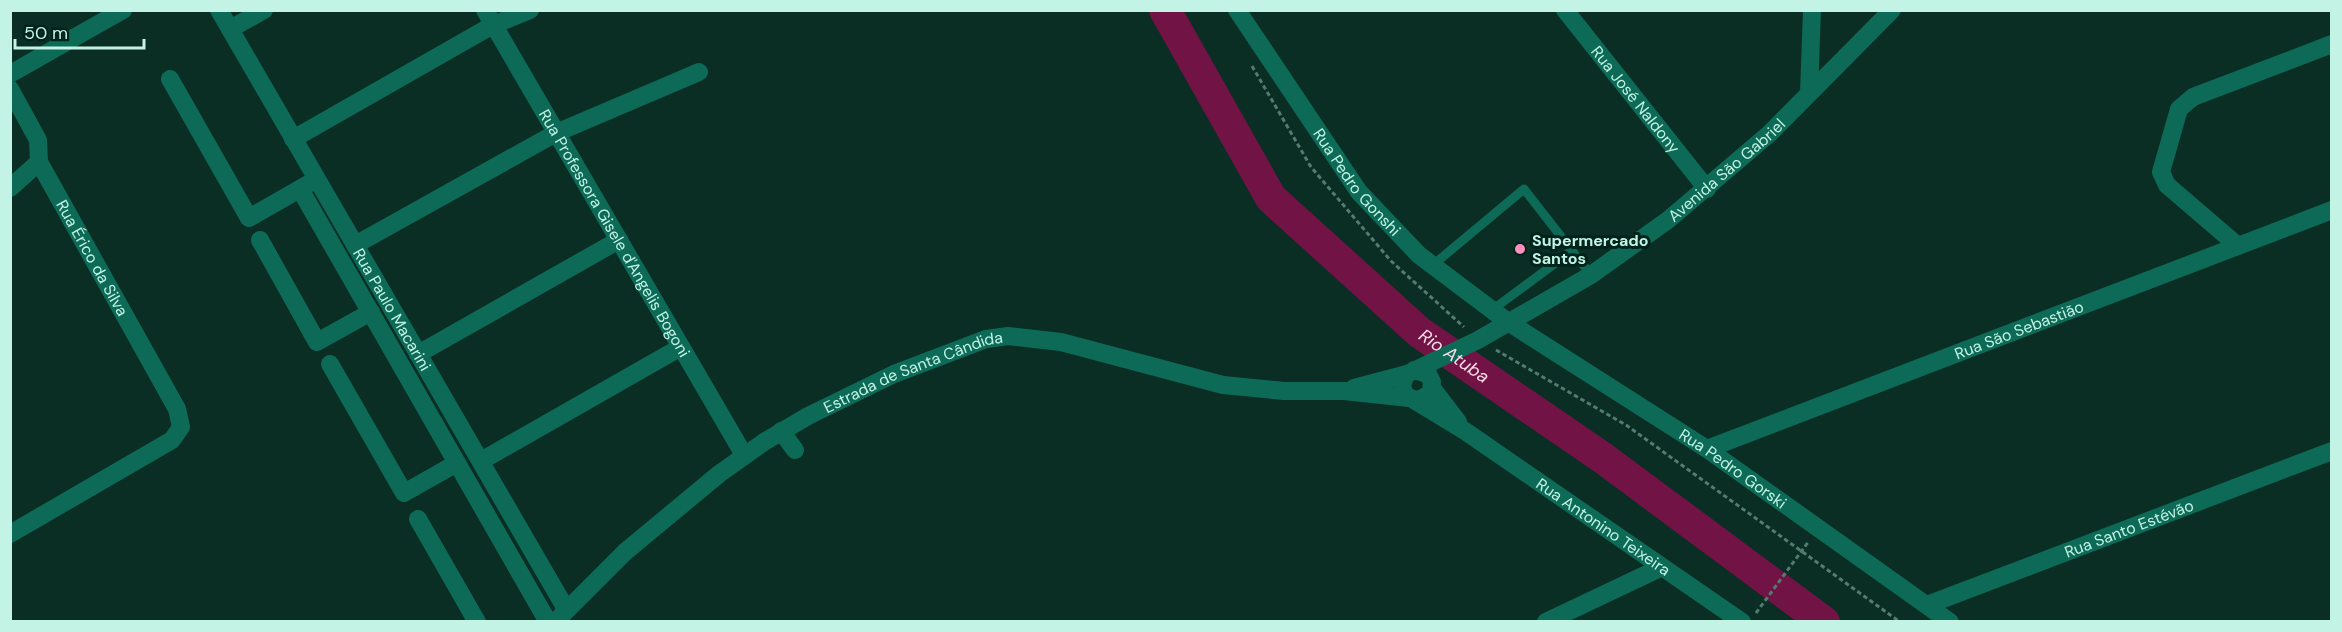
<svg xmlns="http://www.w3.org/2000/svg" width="2342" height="632" font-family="'DM Sans',sans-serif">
<rect width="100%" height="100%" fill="#0a2d24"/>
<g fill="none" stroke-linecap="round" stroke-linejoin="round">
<path stroke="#711344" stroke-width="32" id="s1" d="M1165,10L1271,198L1419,332L1603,458L1824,622"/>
<g stroke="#537c70" stroke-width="3" stroke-dasharray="4.5 3" stroke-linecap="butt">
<path d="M1252,66L1311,167L1391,261L1464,327"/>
<path d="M1496,350L1626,425L1900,622"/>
<path d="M1756,613L1809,541"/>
</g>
<g stroke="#0d6a57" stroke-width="9">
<path d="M1433,265L1524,189L1591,275"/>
<path d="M1492,310L1572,251"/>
</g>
<g stroke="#0d6a57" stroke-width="18">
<path id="s2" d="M219,10L566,609"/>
<path id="s3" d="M485,10L744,455"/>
<path id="s4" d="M1237,10L1359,192L1419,255L1508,322L1707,449L1950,622"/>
<path id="s5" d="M1565,10L1707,189"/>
<path d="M230,29L264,10"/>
<path d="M10,74L123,10"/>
<path d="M170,79L249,218L310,183"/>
<path id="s6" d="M10,89L38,140L39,162L177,409L181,427L172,440L10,534"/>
<path d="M293,139L493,25L530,10"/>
<path d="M10,188L39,162"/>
<path d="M300,189L548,622"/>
<path d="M260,240L317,342L371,312"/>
<path d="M355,245L556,133L699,72"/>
<path d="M2238,246L2167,185L2161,172L2179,109L2193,97L2332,44"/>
<path d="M418,354L619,240"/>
<path d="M330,364L404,493L457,463"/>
<path d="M1432,388L1458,422"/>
<path id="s7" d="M1414,400L1465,431L1742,622"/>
<path d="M781,431L795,450"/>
<path id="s8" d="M1707,449L2332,210"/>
<path d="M481,461L681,347"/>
<path d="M418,519L477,622"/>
<path id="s9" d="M1927,605L2332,451"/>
<path d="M1546,622L1662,567"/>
</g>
<g stroke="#0d6a57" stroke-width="18">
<path d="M1809,93L1812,10"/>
<path id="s10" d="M1414,370L1428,374L1432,382L1431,393L1419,400C1403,399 1398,386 1407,374L1478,340L1591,275L1668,220L1769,134L1892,10"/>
<path d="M1354,388L1407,374"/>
<path id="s11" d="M555,622L625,552L719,474L764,442L808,416L894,374L986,339L1008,336L1061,342L1223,385L1284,391H1344L1409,398"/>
</g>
</g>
<circle fill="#fe8ebd" stroke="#00231b" stroke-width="2" cx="1520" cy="249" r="6"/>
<g text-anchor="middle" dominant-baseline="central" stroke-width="6" stroke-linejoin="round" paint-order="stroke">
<g font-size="16" fill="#c2f3e4" stroke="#00231b">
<text stroke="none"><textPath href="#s5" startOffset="114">Rua José Naldony</textPath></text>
<text stroke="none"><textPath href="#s10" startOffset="466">Avenida São Gabriel</textPath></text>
<text stroke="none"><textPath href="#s4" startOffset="210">Rua Pedro Gonshi</textPath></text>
<text stroke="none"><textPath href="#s3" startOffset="258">Rua Professora Gisele d'Angelis Bogoni</textPath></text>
<text stroke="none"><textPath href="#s6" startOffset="190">Rua Érico da Silva</textPath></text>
<text stroke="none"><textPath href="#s2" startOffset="346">Rua Paulo Macarini</textPath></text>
<text stroke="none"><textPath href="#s8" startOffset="334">Rua São Sebastião</textPath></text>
<text stroke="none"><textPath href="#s11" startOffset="442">Estrada de Santa Cândida</textPath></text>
<text stroke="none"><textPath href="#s4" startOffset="686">Rua Pedro Gorski</textPath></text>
<text stroke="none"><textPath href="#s7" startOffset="228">Rua Antonino Teixeira</textPath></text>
<text stroke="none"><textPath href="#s9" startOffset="216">Rua Santo Estévão</textPath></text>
</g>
<g font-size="16" font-weight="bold" fill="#c2f3e4" stroke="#00231b" text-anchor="start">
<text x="1532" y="240">Supermercado<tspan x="1532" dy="18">Santos</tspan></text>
</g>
<g font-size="18" font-style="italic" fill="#f7dbe5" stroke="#00231b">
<text stroke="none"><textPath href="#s1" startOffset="458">Rio Atuba</textPath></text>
</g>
</g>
<rect width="2342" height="632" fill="none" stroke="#c2f3e4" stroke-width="24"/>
<path d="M15 39v9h129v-9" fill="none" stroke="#c2f3e4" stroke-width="3"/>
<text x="24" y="39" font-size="18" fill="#c2f3e4" stroke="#00231b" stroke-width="4.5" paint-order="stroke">50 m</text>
</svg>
